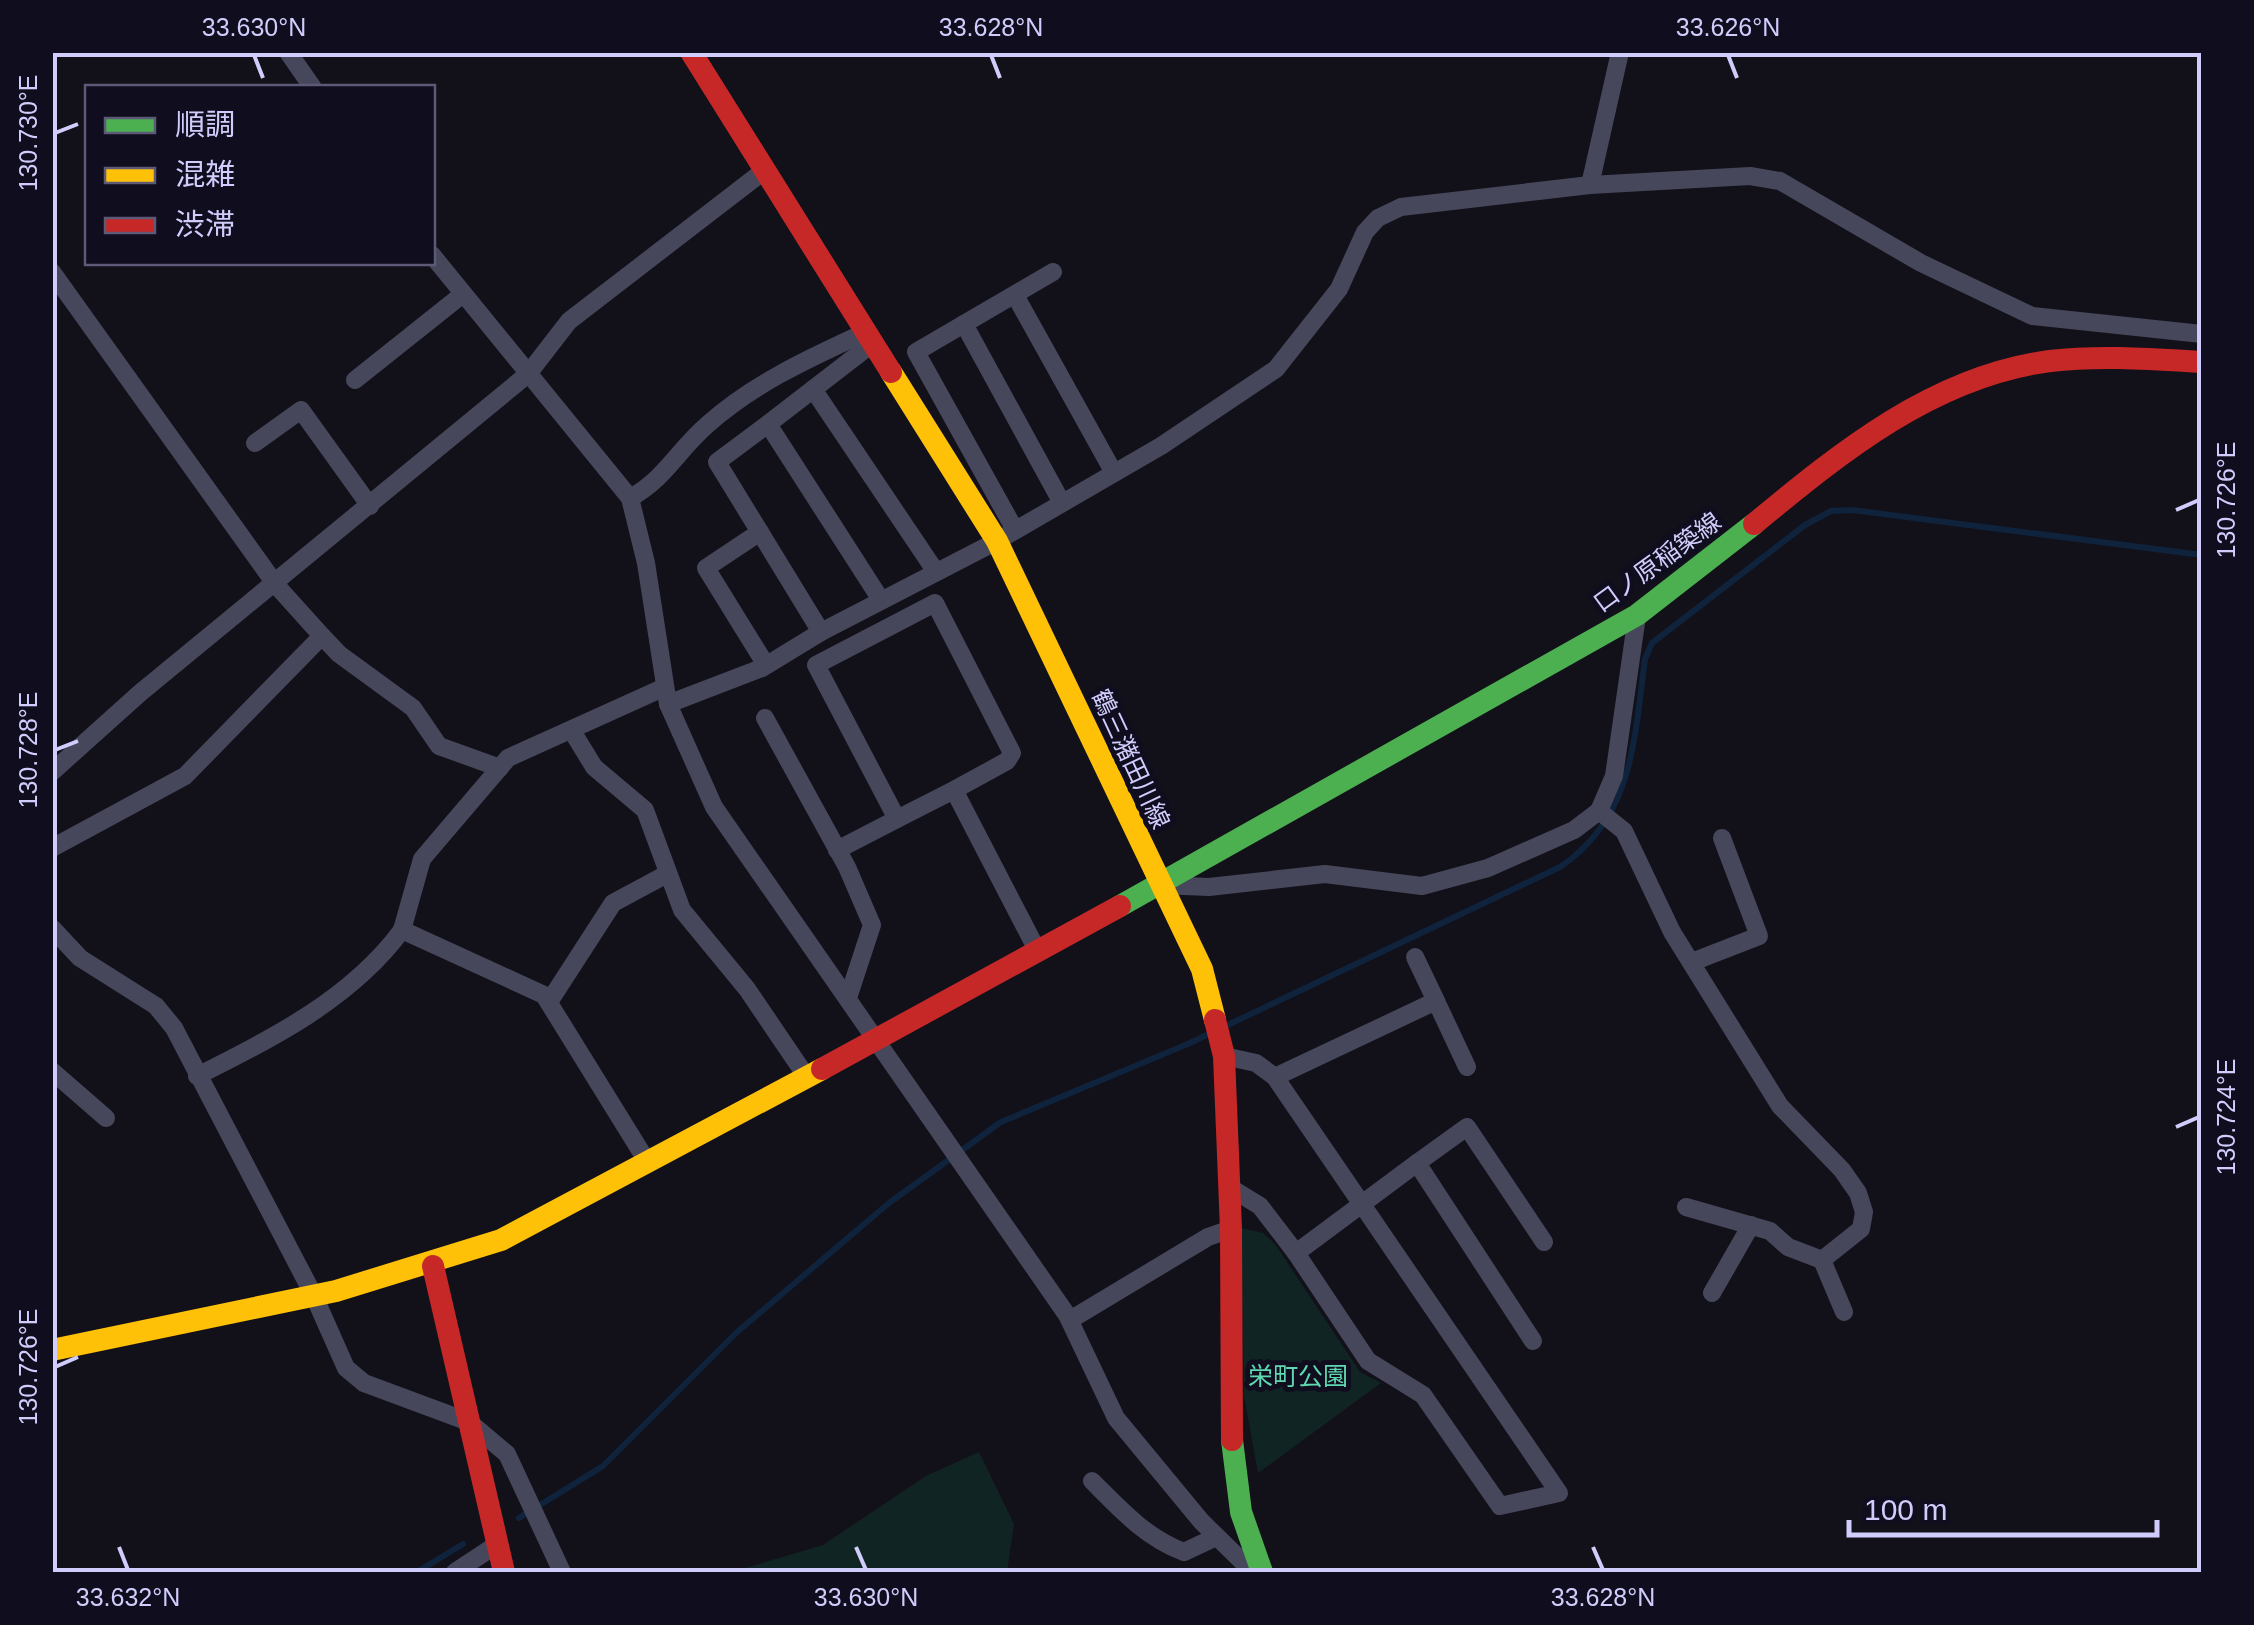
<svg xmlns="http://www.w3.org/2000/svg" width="2254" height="1625" font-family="Helvetica,'Noto Sans JP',sans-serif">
<rect width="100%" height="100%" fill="#12111a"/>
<g fill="#112424">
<path d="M1241,1228L1263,1233L1275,1244L1360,1372L1381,1383L1258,1473L1244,1396Z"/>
<path d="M979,1452L1014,1524L1007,1572H732L823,1545L926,1476Z"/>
</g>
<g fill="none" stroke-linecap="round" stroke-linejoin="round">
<g stroke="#0f233d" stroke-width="6">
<path d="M519,1518L603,1466L736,1333L889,1203L1001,1122L1190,1043L1560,867C1634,817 1634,739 1645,659L1652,643L1805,525L1831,511L1852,510L2202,555"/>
<path d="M417,1572L463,1544"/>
</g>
<g stroke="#46475b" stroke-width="18">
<path d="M288,52L313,88"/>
<path d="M1590,185L1620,52"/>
<path d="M432,255L630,498L646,563L668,704L714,807L1067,1315L1116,1418L1201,1521L1253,1572"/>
<path d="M52,272L276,585L322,636L339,654L413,708L439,746L500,768"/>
<path d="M1015,295L1114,473"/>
<path d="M964,324L1062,503"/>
<path d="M355,380L463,294"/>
<path d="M813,389L936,572"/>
<path d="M768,424L873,343"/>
<path d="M255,443L301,410L370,506"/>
<path d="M630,498C665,479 678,450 707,425C754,383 810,358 866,332"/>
<path d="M1015,530L916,352L1053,272"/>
<path d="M760,532L706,568L766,665"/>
<path d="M1637,616L1614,776L1599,811L1624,831L1672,932L1780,1106L1842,1170L1858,1193L1864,1212L1861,1229L1822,1260L1788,1247L1770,1231L1686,1207"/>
<path d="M821,632L717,462L768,424L881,600"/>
<path d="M668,704L762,668L821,632L997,541L1161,446L1276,369L1339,289L1365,232L1378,218L1401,207L1590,185L1750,176L1780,181L1921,263L2032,316L2202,334"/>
<path d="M765,718L847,867L872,925L848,998"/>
<path d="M572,731L594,767L645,810L682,910L747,989L806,1076"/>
<path d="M52,772L140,693L528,374L569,321L765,170"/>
<path d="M954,790L897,819L816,665L935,603L1012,753L1007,761L954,790L1037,950"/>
<path d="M52,848L185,776L322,636"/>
<path d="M837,850L897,819"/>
<path d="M1159,885L1209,887L1325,874L1422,886L1488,868L1574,830L1599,811"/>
<path d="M52,928L80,958L156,1006L174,1028L314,1296L346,1368L364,1383L469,1422L507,1454L562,1572"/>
<path d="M1415,957L1436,1001"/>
<path d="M1692,962L1759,936L1722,838"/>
<path d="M549,1002L613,903L667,874"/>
<path d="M1224,1056L1256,1063L1275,1077L1559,1493L1500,1506L1423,1395L1368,1361L1296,1253L1417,1163L1533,1341"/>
<path d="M52,1071L106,1118"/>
<path d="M197,1076C272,1039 352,998 402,930"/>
<path d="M1275,1077L1436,1001L1467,1067"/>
<path d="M648,1163L544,995L402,930L422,859L508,758L665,687"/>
<path d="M1417,1163L1467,1127L1544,1242"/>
<path d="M1229,1187L1260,1206L1296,1253"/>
<path d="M1822,1260L1844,1312"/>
<path d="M1712,1293L1751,1225"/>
<path d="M1070,1320L1208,1237L1231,1229"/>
<path d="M1092,1481C1120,1509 1146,1538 1184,1552L1216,1537"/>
<path d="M455,1572L499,1543"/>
</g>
<g stroke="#4caf50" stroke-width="22">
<path d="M1120,906L1637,615L1754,524"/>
<path d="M1232,1440L1241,1512L1262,1572"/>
</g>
<g stroke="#ffc107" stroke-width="22">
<path d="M891,372L997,541L1202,969L1215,1020"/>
<path d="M52,1350L336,1291L501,1240L822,1069"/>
</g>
<g stroke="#c62828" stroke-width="22">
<path d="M691,52L891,372"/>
<path d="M1754,524C1841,452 1934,376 2050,361C2100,355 2152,359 2202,362"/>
<path d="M1215,1020L1224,1056L1231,1229L1232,1440"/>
<path d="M822,1069L1120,906"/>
<path d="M433,1266L504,1572"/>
</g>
</g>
<path fill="none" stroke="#d0cdfc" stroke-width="4" d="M254,55L263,78M991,55L1000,78M1728,55L1737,78M55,133L78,124M2176,510L2199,500M55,750L78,741M2176,1127L2199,1117M55,1367L78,1357M119,1547L128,1570M856,1547L866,1570M1593,1547L1603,1570"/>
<g text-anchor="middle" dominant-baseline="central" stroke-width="10" stroke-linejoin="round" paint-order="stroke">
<g font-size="25" fill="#d0cdfc" stroke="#0f0d1e">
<text transform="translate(1657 562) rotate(-36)">口ノ原稲築線</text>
<text transform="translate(1131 759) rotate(65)">鶴三潴田川線</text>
</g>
<g font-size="25" fill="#5fd7b1" stroke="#0f0d1e">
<text x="1298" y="1376">栄町公園</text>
</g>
</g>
<rect width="2254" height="1625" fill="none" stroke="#0f0d1e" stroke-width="110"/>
<rect x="85" y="85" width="350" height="180" fill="#0f0d1e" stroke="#5c5a77" stroke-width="2.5"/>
<rect x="105" y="118" width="50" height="15" fill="#4caf50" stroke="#5c5a77" stroke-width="2.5"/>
<text x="175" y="135" font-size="30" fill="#d0cdfc">順調</text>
<rect x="105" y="168" width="50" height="15" fill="#ffc107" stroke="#5c5a77" stroke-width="2.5"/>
<text x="175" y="185" font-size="30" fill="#d0cdfc">混雑</text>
<rect x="105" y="218" width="50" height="15" fill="#c62828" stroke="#5c5a77" stroke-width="2.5"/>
<text x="175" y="235" font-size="30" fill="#d0cdfc">渋滞</text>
<path d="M1849 1520v15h308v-15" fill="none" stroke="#d0cdfc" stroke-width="5"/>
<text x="1864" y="1520" font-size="30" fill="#d0cdfc" stroke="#0f0d1e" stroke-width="8" paint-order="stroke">100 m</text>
<rect x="55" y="55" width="2144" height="1515" fill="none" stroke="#d0cdfc" stroke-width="4"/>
<g font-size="25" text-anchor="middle" fill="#d0cdfc">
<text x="254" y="36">33.630°N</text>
<text x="991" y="36">33.628°N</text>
<text x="1728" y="36">33.626°N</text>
<text transform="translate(28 133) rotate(-90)" y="9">130.730°E</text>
<text transform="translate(2226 500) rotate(-90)" y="9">130.726°E</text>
<text transform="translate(28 750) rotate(-90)" y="9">130.728°E</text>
<text transform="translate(2226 1117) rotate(-90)" y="9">130.724°E</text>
<text transform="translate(28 1367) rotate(-90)" y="9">130.726°E</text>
<text x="128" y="1606">33.632°N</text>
<text x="866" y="1606">33.630°N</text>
<text x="1603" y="1606">33.628°N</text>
</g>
</svg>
